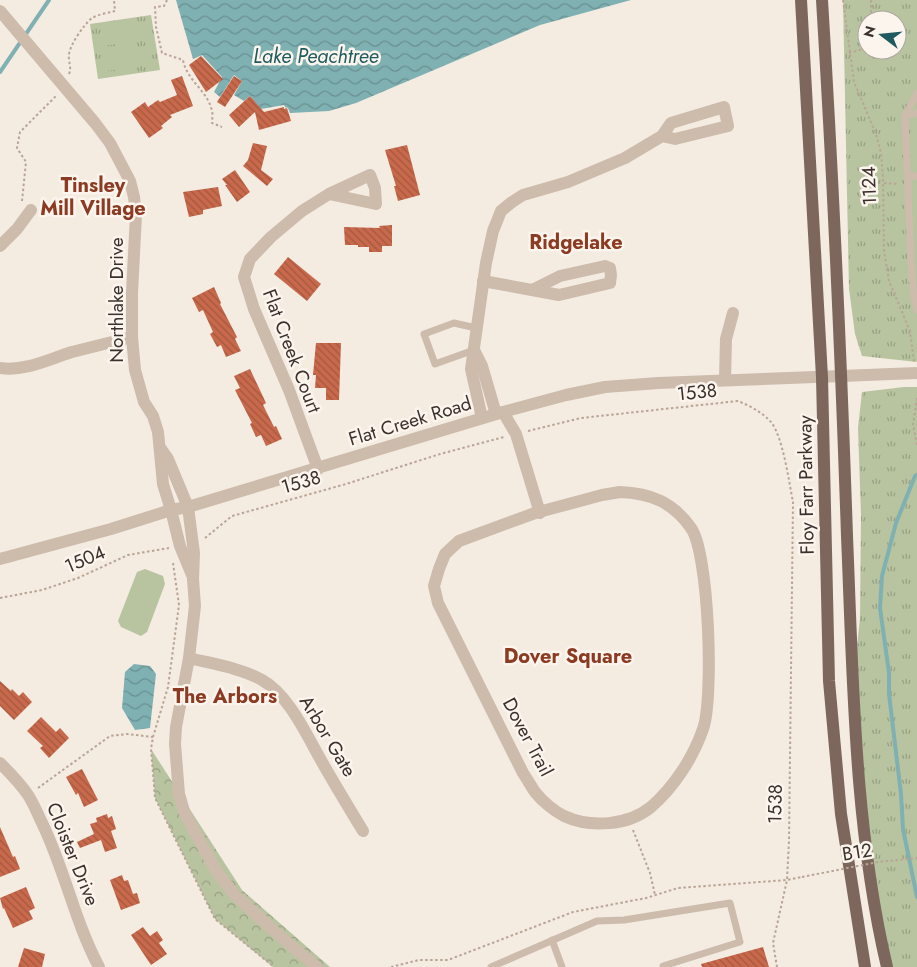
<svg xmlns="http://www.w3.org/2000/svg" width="917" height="967" font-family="Jost,sans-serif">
<defs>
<pattern id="grass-tufts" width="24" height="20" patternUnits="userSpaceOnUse" patternTransform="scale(1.25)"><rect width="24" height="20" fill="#b8c4a0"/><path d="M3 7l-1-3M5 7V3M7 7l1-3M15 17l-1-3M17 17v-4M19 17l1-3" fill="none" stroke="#97a083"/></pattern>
<pattern id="forest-crowns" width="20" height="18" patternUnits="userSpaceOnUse" patternTransform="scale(1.25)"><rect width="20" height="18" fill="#b8c4a0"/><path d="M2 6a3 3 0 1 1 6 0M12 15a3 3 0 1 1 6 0" fill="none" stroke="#97a083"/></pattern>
<pattern id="water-waves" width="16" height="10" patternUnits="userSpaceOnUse" patternTransform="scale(1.25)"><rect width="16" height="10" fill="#7fb0b2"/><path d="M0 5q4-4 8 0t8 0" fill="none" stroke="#699091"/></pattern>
<pattern id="building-back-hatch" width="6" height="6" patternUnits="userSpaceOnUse" patternTransform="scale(1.25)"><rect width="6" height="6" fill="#c8694b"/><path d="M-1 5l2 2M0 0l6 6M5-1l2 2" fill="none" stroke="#a4573f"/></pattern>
</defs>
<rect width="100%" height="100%" fill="#f4ebe1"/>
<g fill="url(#grass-tufts)" fill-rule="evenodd">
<path d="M843,0H917V362L862,356L855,334L849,289ZM867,20H897V50H867Z"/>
<path d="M151,15L160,70L98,79L90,24Z"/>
<path d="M904,387H917V967H892L865,837L853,684L860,618L861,515L858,428L862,392Z"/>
</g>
<path fill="url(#forest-crowns)" d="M151,749L242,890L330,967H273L215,919L155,798Z"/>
<g fill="#b8c4a0">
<path d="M141,22L143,40L103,46L101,27Z"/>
<path d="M145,46L147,65L107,71L104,52Z"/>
<path d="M145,569L163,576L165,584L147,632L141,636L121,627L118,621L137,572Z"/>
</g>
<g fill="url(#water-waves)">
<path d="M176,0H631L540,25L356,103L329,111L290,113L288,108L285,107L284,105L261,109L250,96L244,101L234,95L242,81L234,75L220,97L214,92L222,77L202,55L193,59Z"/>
<path d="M134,664L150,666L156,674L150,728L135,730L122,708L125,672Z"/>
</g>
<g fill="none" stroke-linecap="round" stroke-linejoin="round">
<g stroke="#7fb0b2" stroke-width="4">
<path d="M0,72L49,0"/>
<path d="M917,475L915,476L896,523L882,576L880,608L889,673V694L901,794L903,829L917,897"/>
</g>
</g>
<g fill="url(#building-back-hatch)">
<path d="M201,56L223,79L206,92L189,65Z"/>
<path d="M182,76L193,106L170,115L172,117L161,126L163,128L149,138L131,112L145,102L148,107L158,100L160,102L177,95L171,80Z"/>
<path d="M234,76L242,81L225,107L217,102Z"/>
<path d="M250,96L264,112L284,107V109L287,108L291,121L259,130L255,112L239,127L229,115Z"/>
<path d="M253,143L267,146L261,170L273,179L267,186L243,166L248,160Z"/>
<path d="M407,145L420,195L398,201L394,186H396L385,150Z"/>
<path d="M235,170L250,192L237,202L225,185H227L222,179Z"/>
<path d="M218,187L222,206L203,210V214L189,217L183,192Z"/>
<path d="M392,225V246H382V252H369V247H358V245H345L344,227L380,228L379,226Z"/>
<path d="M288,257L321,284L307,301L274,274Z"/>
<path d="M214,287L221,303L220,304L237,337L235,339L241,351L226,357L221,345L217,347L210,334L213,332L203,310L199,312L192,298Z"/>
<path d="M316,343H341L339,400H326V388H315L316,375H313Z"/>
<path d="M250,369L266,403L263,405L274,427L276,426L282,439L266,446L261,435L256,437L250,424L252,423L235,390L240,388L234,376Z"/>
<path d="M0,681L11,691L12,689L19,696L23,692L32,702L14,720L0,706Z"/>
<path d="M41,717L56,732L60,728L69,738L49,758L40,748L43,746L27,731Z"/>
<path d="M82,769L98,800L84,807L78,793L76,795L66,777Z"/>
<path d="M107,814L108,818L112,816L116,829L111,831L117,848L105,852L101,840L80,848L77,842L94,834L90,824L97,822L96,818Z"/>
<path d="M0,827L13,857L15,856L20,869L0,877Z"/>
<path d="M122,875L124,881L128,880L133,894L137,893L140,903L121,910L110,880Z"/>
<path d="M26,887L35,908L29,911L33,919L13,928L4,908L3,909L0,898Z"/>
<path d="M143,927L150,936L157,931L163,940L159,943L167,954L151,965L131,935Z"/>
<path d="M763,947L769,967H702L701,964Z"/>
<path d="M24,948L45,954L42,967H18Z"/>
</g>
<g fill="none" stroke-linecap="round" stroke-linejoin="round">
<g stroke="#b9a596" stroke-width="2" stroke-dasharray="2.5 2.5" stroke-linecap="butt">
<path d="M167,0L164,6L155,7L156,27L162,53L183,60C187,81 208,91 212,111C213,115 212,119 212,123L222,127"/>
<path d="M843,0L854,82L876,134L881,153L883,178L884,251L889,281L910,331L914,362"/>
<path d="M871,0V20"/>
<path d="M849,53L860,50L867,46"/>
<path d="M69,74C72,67 68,62 69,55C69,46 85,23 92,18C99,14 108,13 115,11L114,0"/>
<path d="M884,183L899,184"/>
<path d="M22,201L26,162L17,148L20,132L57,95"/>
<path d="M917,398L913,425L917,445"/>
<path d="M528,431L581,418L738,401C750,406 762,412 771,422C783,437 789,482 793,502L789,841L787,880L773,943L777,967"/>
<path d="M205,538L232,516L346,484L440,454L504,437"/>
<path d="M173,563L179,605L168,687L153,737L151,749L155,798L215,919L274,967"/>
<path d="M0,598L42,590L78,578L128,555L169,548"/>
<path d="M38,788L110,736L127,734L153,737"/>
<path d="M633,830L650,873L655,895"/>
<path d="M391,967L419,960H448L573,912L646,898L678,888L787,880L802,877"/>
</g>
<g stroke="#cdbbac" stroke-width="7">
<path d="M917,93L905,116L911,263L914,298L917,310"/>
<path d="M905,116L917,113"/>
<path d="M907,177L917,176"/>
<path d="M474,350L435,364L424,334L454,323L476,328"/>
<path d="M552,940L562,967"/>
<path d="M491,967L597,921L624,920L730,903L740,942L663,966"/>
</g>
<g stroke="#cdbbac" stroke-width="12">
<path d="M0,11L95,123L110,143L130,181L134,197L136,215L132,293V337L135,370L144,402L153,416L158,432L163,484L171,510"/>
<path d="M0,246L17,229L31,210"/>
<path d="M483,281L559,295L610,283L611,275L610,268L605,266L560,276L532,290"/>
<path d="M474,350L482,366L496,414"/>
<path d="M0,368C24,372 49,359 72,352C92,347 112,342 132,337"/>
<path d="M841,376L917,373"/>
<path d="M725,380L726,339L733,313"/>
<path d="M503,412L516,434L540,513"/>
<path d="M482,418L471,369L486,263L493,231L501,211L512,202L523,195L568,182L625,158L662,136L671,123L724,107L728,126L675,139L662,136"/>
<path d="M161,449L168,459L188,507"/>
<path d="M318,469L289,390L254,309L244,277L250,259L271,237L302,211L329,194L370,175L375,188L376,204L329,194"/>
<path d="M620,492C650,493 673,502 691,528C709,553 714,699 703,729C693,758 674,787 651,807C628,826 590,828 564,816C554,811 542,801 535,792C531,786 527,779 523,773L438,603L434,586L439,569L445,554L459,541L535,513L602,495Z"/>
<path d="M189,658C213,664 241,668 262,680C289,695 307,736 322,762C335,785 349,808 363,831"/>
<path d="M0,763C10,773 20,783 28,795C34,804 38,815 43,825C65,871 75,922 99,967"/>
</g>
<g stroke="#cdbbac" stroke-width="12">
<path d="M188,507L194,553L193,579L195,606L189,658L176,727L175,744L179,794L184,811L192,827L217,872L234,894L273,930L317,967"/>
<path d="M171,510L180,546L192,575"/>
<path d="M0,559L111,529L171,510L188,507L503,412L566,395L605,387L658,383L841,376"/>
</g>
<g stroke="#7d675c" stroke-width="12">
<path d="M801,0L822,377L829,681L841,814L865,967"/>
<path d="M822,0C833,178 841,357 847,536C853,679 854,827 887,967"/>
</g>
<path stroke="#b9a596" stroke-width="2" stroke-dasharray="2.5 2.5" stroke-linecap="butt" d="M802,877L878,862L917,858"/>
</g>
<g text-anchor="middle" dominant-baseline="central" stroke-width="5" stroke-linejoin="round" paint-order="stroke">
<g font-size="19" fill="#3b302b" stroke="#fbf5ee">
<text transform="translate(869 186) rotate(-92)">1124</text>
<text transform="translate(116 300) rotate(-90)">Northlake Drive</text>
<text transform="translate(292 351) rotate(69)">Flat Creek Court</text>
<text transform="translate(697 392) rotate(-6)">1538</text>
<text transform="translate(410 421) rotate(-17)">Flat Creek Road</text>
<text transform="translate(301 482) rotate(-16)">1538</text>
<text transform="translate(806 485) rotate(-91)">Floy Farr Parkway</text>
<text transform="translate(85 559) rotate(-23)">1504</text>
<text transform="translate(328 736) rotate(59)">Arbor Gate</text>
<text transform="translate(528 737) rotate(62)">Dover Trail</text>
<text transform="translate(775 804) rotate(-89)">1538</text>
<text transform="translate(857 852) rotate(-9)">B12</text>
<text transform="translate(73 854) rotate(68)">Cloister Drive</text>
</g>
<g font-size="20" font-style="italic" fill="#1f5a5e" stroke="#fbf5ee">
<text x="316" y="56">Lake Peachtree</text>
</g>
<g font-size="20" font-weight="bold" fill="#8c3b22" stroke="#fbf5ee">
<text x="93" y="185">Tinsley<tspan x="93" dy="23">Mill Village</tspan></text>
<text x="576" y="242">Ridgelake</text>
<text x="568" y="656">Dover Square</text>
<text x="225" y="696">The Arbors</text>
</g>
</g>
<g transform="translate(882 35) rotate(286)"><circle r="24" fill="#fbf5ee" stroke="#aea6a0"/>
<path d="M0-4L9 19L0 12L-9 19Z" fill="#1f5a5e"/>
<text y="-8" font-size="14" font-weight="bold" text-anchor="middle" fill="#3b302b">N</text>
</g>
</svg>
